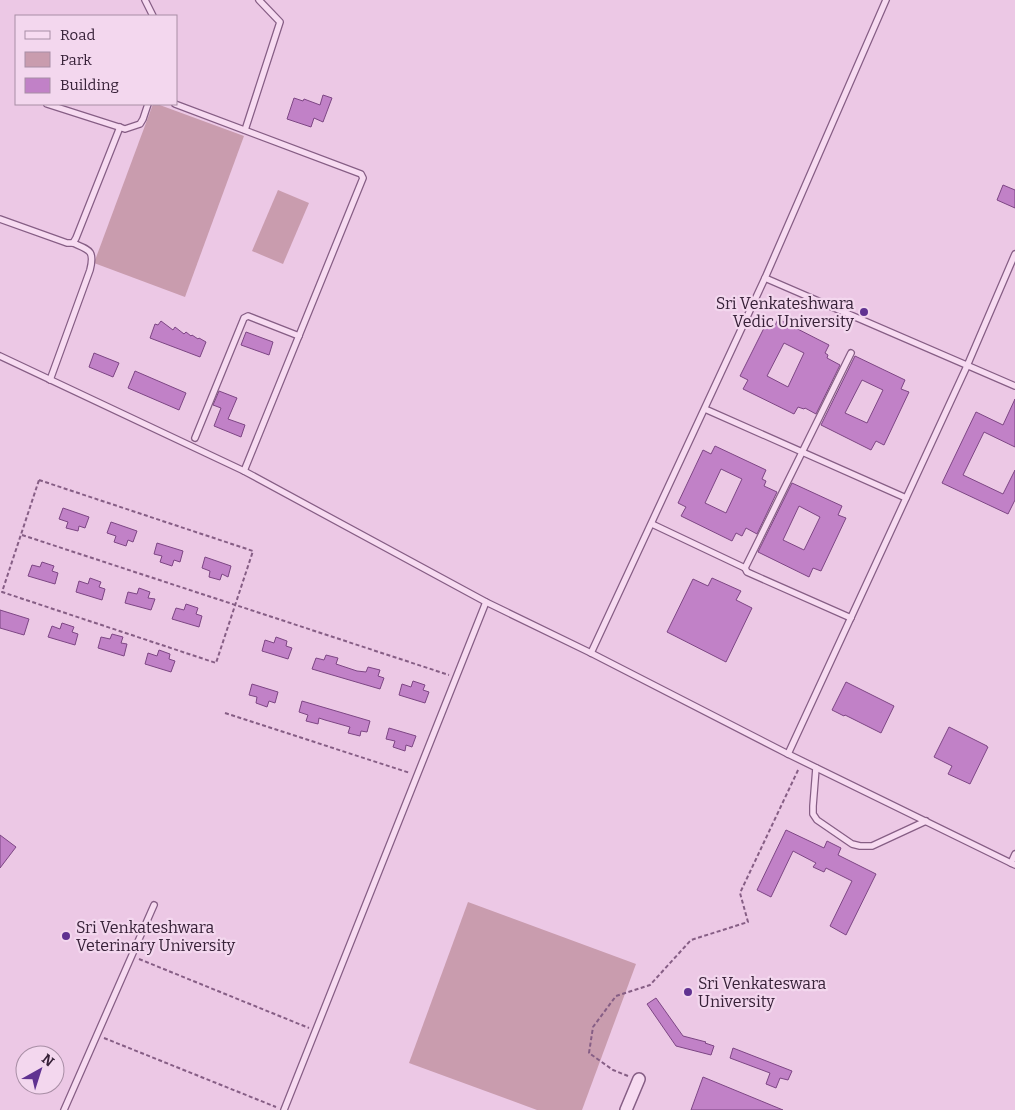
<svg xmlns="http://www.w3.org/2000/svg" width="1015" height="1110" font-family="Bitter,serif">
<rect width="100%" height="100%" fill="#ecc8e5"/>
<g fill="#c99cae">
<path d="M153,104H157L244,136L185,297L94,263Z"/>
<path d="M278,190L309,203L283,264L252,251Z"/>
<path d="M468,902L636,964L582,1110H537L409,1063Z"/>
</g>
<g fill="#c181c7" stroke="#7d4684" fill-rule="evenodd">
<path d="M323,95L332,98L323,122L314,118L311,127L287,119L294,98L303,101L304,99L320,105Z"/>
<path d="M1003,185L1015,190V208L997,200Z"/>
<path d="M778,319L829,345L825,353L828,355L827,358L840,365L816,414L805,408L804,409L798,407L794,414L743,389L748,380L740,376L766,324L774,328ZM784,343L804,353L788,387L767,376Z"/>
<path d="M161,321L173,330L175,327L184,334L186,332L191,336L192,335L198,339L199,338L206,342L200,357L150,338L155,324L158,325Z"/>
<path d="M246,332L273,342L269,355L241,345Z"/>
<path d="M94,353L119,363L113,377L89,367Z"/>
<path d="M855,356L905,380L901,389L909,392L884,445L876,441L871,450L821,425ZM862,380L883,390L867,423L845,413Z"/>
<path d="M135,371L186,393L179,410L128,388Z"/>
<path d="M219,391L237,398L228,419L245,425L241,437L214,426L221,408L213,405Z"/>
<path d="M1015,399V447L984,432L963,475L1003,494L1015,470V500L1008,514L942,483L976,412L1003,425Z"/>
<path d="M715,446L766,470L762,479L766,481L764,486L777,492L757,534L746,528L742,536L736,533L732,541L681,516L686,507L678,503L703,450L711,454ZM721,469L742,479L726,513L705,503Z"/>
<path d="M792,483L842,506L838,515L846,518L821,571L813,568L809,577L758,552ZM799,506L820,517L804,550L783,540Z"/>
<path d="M63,508L89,517L85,528L79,526L78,531L66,528L68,522L59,519Z"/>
<path d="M111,522L137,531L133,542L128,540L126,546L114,542L116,536L107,533Z"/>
<path d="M157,543L183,551L180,562L174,560L172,566L160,562L162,556L154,554Z"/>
<path d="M205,557L231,566L228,577L222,574L220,580L209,577L210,571L202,568Z"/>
<path d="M42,562L54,566L52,571L58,573L55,584L28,576L32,565L40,567Z"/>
<path d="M90,578L101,582L99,587L105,589L102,600L76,592L79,581L88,584Z"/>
<path d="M712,578L741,591L736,600L752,608L726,662L667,632L693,579L708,586Z"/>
<path d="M139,588L150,592L148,598L155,599L151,610L125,603L128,592L137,594Z"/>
<path d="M186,604L198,608L196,614L202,616L199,627L172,619L176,608L184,610Z"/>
<path d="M0,610L29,619L24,635L0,628Z"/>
<path d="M62,623L74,627L72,632L78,634L75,645L48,637L52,626L60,629Z"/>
<path d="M112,634L123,637L121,643L127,644L124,656L98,648L101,637L110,639Z"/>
<path d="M276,637L287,641L286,646L292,648L288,659L262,651L265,640L274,643Z"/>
<path d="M159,650L170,654L169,659L175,661L171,672L145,664L148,653L157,656Z"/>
<path d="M326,655L338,658L336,664L357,671L366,672L368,667L380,670L378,676L384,678L380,689L312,669L316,658L324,660Z"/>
<path d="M413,681L425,685L423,690L429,692L425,703L399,695L402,684L411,687Z"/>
<path d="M846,682L894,706L881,733L845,715L844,716L832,710Z"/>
<path d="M252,684L278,692L275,703L269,701L267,707L256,703L257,697L249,695Z"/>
<path d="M302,701L370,721L367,732L361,731L360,736L348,733L350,727L325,720L319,718L318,724L306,721L308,715L299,712Z"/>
<path d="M949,727L987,746V747H988L970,784L948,774L952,766L934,757Z"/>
<path d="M389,728L416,736L412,747L406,745L405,751L393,747L395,741L386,739Z"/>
<path d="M786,830L824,848L827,841L841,848L838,855L876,874L846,935L830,926L852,881L826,868L824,872L813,867L816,863L793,851L771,897L757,890Z"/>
<path d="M0,835L16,847L0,868Z"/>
<path d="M656,998L683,1036L706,1042L705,1043L714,1046L711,1055L676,1046L647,1004Z"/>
<path d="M733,1048L792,1071L788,1080L780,1078L776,1088L766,1084L770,1073L730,1058Z"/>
<path d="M703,1077L783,1110H691Z"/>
</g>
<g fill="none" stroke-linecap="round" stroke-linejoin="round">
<g stroke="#865e85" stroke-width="8">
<g id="service">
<path d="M145,0L153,16"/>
<path d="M47,104L125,129L140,124L143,119L148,104"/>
<path d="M175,104L361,174L363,178L244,471"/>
<path d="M245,130L280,22L259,0"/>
<path d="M0,219L67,243H73L76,238L120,127"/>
<path d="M765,278L1015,386"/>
<path d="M0,356L244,471L486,602L591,653L788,754L1015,865"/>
<path d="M50,380L90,270C95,250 89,250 73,243"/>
<path d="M705,409L906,498"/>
<path d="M195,438L244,318L248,316L299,336"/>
<path d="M652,524L745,568"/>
<path d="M851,618L747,572L745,568L851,353"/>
<path d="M591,653L765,278L886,0"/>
<path d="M788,754L967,366L1015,254"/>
<path d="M816,768L813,806V814L817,820L852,844L860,846H872L926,821"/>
<path d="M1011,863L1015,854"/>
<path d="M64,1110L154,905"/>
<path d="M284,1110L486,602"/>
</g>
</g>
<g stroke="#865e85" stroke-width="14">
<path id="minor" d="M626,1110L639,1079"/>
</g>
<g stroke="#865e85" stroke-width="2" stroke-dasharray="4 2.5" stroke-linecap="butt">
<path d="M39,480L253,551L216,663L2,592Z"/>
<path d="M22,535L449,675"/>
<path d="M225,713L410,773"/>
<path d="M139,959L309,1028"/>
<path d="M104,1038L276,1107"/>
<path d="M628,1076L613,1070L589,1053L593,1027L616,996L650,985L691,940L748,922L740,893L799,768"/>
</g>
<use href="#service" stroke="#f7dbf1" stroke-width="5.5"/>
<use href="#minor" stroke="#f7dbf1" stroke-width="11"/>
</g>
<g fill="#603291" stroke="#f3d7ee" stroke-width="2">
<circle cx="864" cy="312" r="5"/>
<circle cx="66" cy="936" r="5"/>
<circle cx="688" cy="992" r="5"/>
</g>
<g text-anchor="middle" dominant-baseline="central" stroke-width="4.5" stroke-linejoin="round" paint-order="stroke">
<g font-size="16" fill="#372138" stroke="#f3d7ee" text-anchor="start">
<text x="854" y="303" text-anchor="end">Sri Venkateshwara<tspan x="854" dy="18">Vedic University</tspan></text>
<text x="76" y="927">Sri Venkateshwara<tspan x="76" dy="18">Veterinary University</tspan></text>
<text x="698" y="983">Sri Venkateswara<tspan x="698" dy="18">University</tspan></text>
</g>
</g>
<rect x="15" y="15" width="162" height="90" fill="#f3d7ee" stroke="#a88ea5"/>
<rect x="25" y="31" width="25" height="8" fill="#f7dbf1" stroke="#a88ea5"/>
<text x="60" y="40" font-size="15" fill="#372138">Road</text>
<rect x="25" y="52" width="25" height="15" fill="#c99cae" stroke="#a88ea5"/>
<text x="60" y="65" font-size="15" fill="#372138">Park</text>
<rect x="25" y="78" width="25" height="15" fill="#c181c7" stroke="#a88ea5"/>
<text x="60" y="90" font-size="15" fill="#372138">Building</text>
<g transform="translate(40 1070) rotate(39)"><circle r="24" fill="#f3d7ee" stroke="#a88ea5"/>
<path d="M0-4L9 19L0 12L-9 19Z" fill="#603291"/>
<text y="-8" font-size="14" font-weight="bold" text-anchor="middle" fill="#372138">N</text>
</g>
</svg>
